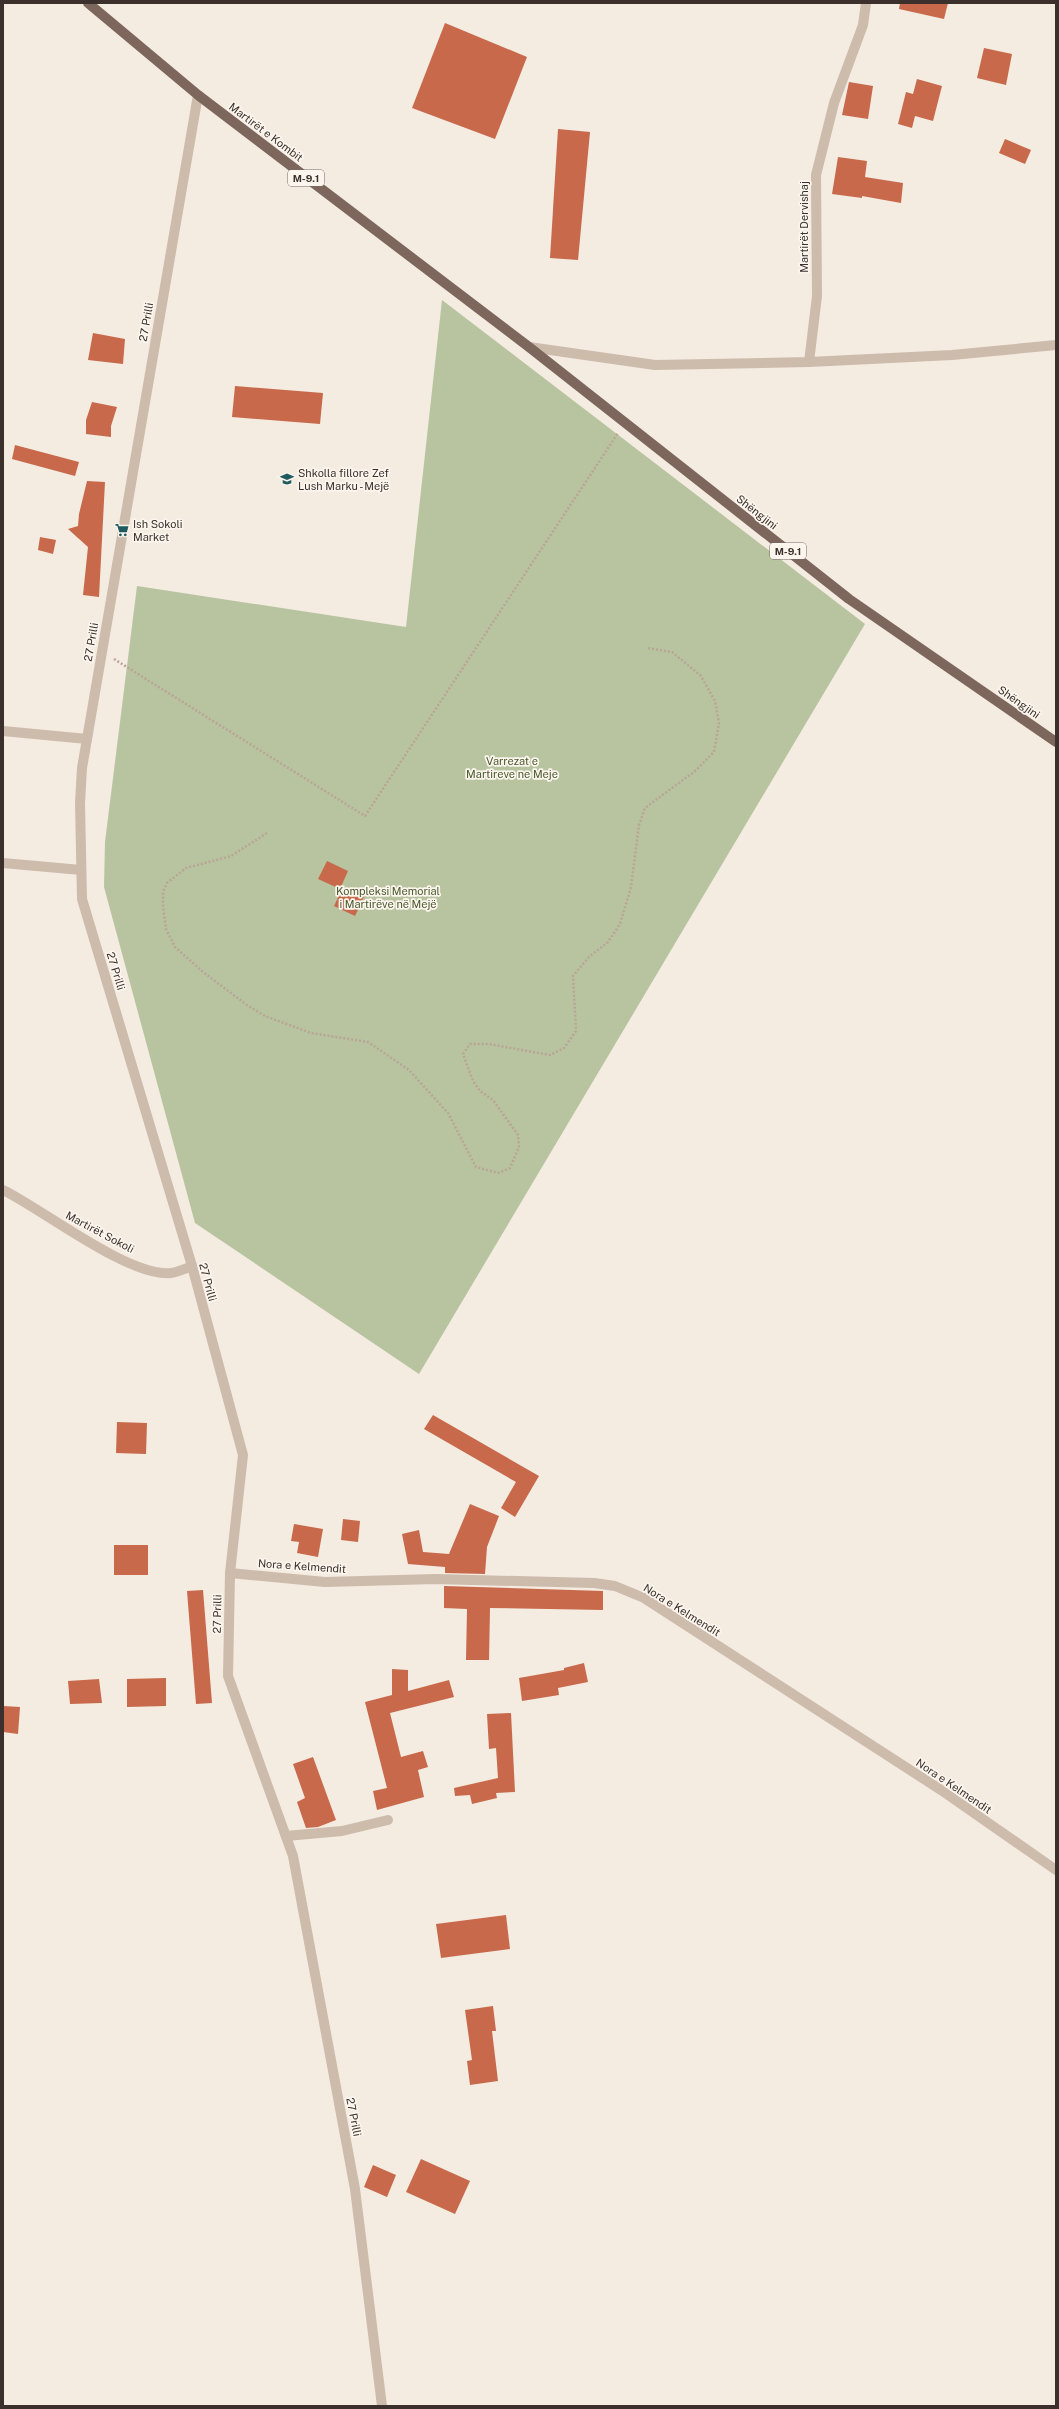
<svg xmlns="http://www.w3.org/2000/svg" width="1059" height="2409" font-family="'Public Sans',sans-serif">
<rect width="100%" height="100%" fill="#f4ebe1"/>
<path fill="#b8c4a0" d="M442,300L865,624L419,1374L195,1223L104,887L105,842L137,586L406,627Z"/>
<g fill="#c8694b">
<path d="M900,3H948L944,19L899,9Z"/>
<path d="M445,23L527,57L495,139L412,108Z"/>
<path d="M984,48L1012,54L1006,85L977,78Z"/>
<path d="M917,79L942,86L933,121L915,116L912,128L898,124L906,92L913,94Z"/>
<path d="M849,82L873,86L868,119L842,115Z"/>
<path d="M558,129L590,132L578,260L550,258Z"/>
<path d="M1005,139L1031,150L1025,164L999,153Z"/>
<path d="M838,157L867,161L865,177L903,183L901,203L862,196V198L832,194Z"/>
<path d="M93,333L125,339L123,364L88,360Z"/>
<path d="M235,386L323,393L320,424L232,417Z"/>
<path d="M92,402L117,407L111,426V437L86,434V420Z"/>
<path d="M15,445L79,462L75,476L12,459Z"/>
<path d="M87,481L105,482L99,597L83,595L88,547L68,529L78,526L79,514Z"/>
<path d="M40,537L56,540L53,554L38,550Z"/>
<path d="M327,861L348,871L340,889L318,879Z"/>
<path d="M343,887L364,897L355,916L334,906Z"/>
<path d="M433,1415L539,1476L515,1517L501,1508L516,1482L424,1429Z"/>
<path d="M117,1422L147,1423L146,1454L116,1453Z"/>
<path d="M470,1504L499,1516L487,1547L485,1574L445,1573V1567L408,1564L402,1534L419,1530L423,1552L449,1554Z"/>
<path d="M343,1519L360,1521L358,1542L341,1540Z"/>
<path d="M294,1524L323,1529L318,1557L297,1553L299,1542L291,1541Z"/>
<rect x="114" y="1545" width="34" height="30"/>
<path d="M444,1586L603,1591V1610L490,1608L489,1660H466L467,1609L444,1608Z"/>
<path d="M203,1590L212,1703L196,1704L187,1591Z"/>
<path d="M584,1663L588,1682L558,1688L559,1695L522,1701L519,1678L564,1670V1668Z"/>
<path d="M392,1669L408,1670V1691L449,1680L454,1697L390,1713L401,1757L423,1751L428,1767L418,1770L424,1797L377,1810L373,1791L387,1788L365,1702L392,1695Z"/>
<path d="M166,1678V1706L127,1707V1679Z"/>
<path d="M99,1679L102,1703L70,1704L68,1681Z"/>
<path d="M3,1706L20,1707L18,1734L3,1732Z"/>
<path d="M511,1713L515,1792L496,1793L497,1798L472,1804L470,1795L455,1796L454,1788L498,1778L496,1748L489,1749L487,1714Z"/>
<path d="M313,1757L336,1820L318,1827L306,1828L297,1802L305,1798L293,1764Z"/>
<path d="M506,1915L510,1949L441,1958L436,1924Z"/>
<path d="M493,2006L496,2031H492L498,2081L470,2085L467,2061L472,2060L465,2010Z"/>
<path d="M421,2159L470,2181L455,2214L406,2192Z"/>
<path d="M373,2165L396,2175L387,2197L364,2187Z"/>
</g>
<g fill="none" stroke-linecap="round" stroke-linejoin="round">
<g stroke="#b9a596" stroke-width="2.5" stroke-dasharray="2 2" stroke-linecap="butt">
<path d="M114,659L365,816L618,433"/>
<path d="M267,833L231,856L186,868L167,883L163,892V906L166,929L175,947L203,972L247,1005L265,1016L311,1033L368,1042L409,1070L448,1113L476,1167L498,1173L510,1168L519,1147L518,1135L493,1100L480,1091L473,1081L463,1054L470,1044H489L550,1055L564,1048L576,1031L573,976L589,957L608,942L620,924L631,887L639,825L645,808L695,771L714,752L719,723L715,701L701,676L672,652L647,648"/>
</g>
<g stroke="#cdbbac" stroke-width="10">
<path d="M198,95L82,768L80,803L82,899L192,1266L243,1455L230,1573L228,1676L293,1856L355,2189L382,2406"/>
<path d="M529,347L655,365L809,362L952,355L1056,345"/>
<path d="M809,362L817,296L816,175L834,103L863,25L866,3"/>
<path d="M3,731L87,739"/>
<path d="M3,863L81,870"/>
<path d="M3,1190C44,1210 128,1277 171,1273C178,1272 185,1269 192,1266"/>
<path d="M230,1573L325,1582L435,1579L594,1583L615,1586L644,1598L941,1790L1056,1870"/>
<path d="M286,1836L342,1831L388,1820"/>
</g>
<path stroke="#7d675c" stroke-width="10" d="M88,3L198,95L529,347L849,599L1056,742"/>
</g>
<defs>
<g id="school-bare" transform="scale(1.08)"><path d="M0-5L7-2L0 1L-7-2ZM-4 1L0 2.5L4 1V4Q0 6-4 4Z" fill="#1f5a5e" stroke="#fbf5ee" stroke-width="2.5" paint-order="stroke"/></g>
<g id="supermarket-bare" transform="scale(1.08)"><path d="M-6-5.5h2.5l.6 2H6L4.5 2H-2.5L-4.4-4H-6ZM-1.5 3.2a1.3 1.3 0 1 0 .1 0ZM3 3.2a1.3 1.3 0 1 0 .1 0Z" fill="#1f5a5e" stroke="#fbf5ee" stroke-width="2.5" paint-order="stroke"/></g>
</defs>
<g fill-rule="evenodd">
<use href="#school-bare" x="287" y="479"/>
<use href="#supermarket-bare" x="122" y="530"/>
</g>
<g text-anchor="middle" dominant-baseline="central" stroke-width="3.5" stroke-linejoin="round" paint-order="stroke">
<g fill="#fbf5ee" stroke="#756b66" stroke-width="1">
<rect x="288" y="170" width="36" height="16" rx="3"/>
<rect x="770" y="543" width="36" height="16" rx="3"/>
</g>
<g font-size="10" font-weight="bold" fill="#3b302b">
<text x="306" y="178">M-9.1</text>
<text x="788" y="551">M-9.1</text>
</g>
<g font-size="11" fill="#3b302b" stroke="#fbf5ee">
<text transform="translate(266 132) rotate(37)">Martirët e Kombit</text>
<text transform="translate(804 227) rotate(-90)">Martirët Dervishaj</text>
<text transform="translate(146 322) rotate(-80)">27 Prilli</text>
<text transform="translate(757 512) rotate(38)">Shëngjini</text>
<text transform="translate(91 642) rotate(-80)">27 Prilli</text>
<text transform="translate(1019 702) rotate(35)">Shëngjini</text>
<text transform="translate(116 971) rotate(73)">27 Prilli</text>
<text transform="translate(100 1232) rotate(28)">Martirët Sokoli</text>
<text transform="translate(208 1282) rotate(75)">27 Prilli</text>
<text transform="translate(302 1566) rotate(4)">Nora e Kelmendit</text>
<text transform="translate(682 1610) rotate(32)">Nora e Kelmendit</text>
<text transform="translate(217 1614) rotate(-89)">27 Prilli</text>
<text transform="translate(954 1786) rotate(34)">Nora e Kelmendit</text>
<text transform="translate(354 2117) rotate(79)">27 Prilli</text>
</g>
<g font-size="11" fill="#3b302b" stroke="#fbf5ee" text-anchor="start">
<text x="298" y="473">Shkolla fillore Zef<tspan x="298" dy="13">Lush Marku - Mejë</tspan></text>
<text x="133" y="524">Ish Sokoli<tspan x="133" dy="13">Market</tspan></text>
</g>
<g font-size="11" fill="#4a5a2e" stroke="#fbf5ee">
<text x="512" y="761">Varrezat e<tspan x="512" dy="13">Martireve ne Meje</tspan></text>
<text x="388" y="891">Kompleksi Memorial<tspan x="388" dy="13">i Martirëve në Mejë</tspan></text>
</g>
</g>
<rect width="1059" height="2409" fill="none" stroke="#3b302b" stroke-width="8"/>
</svg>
